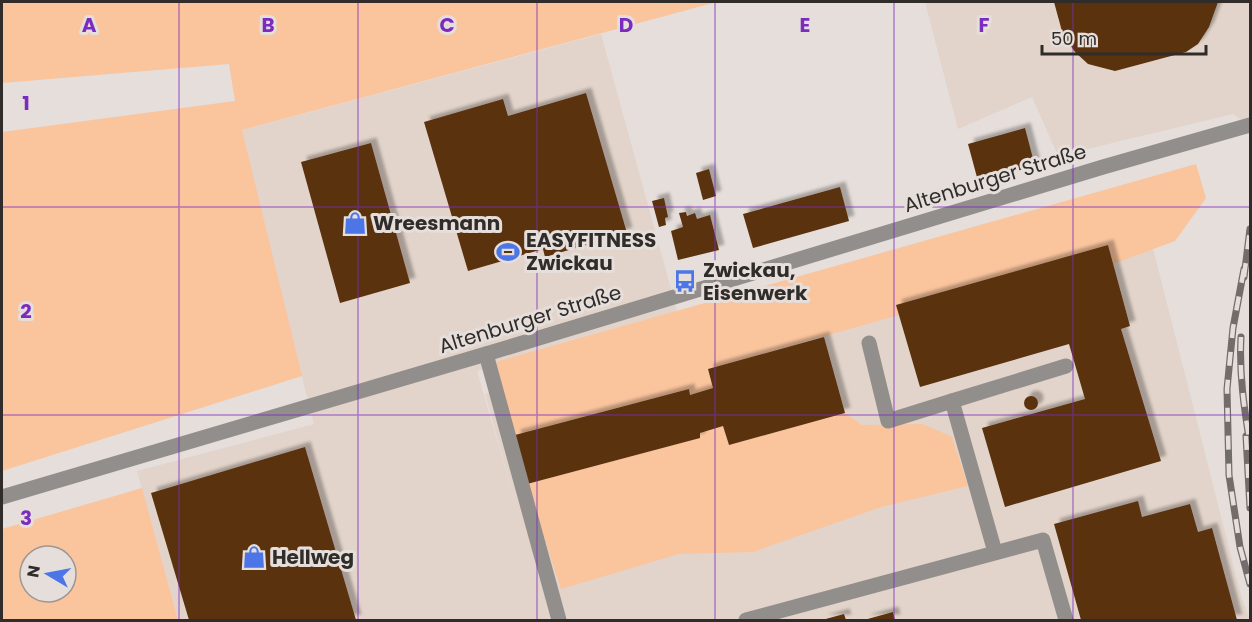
<svg xmlns="http://www.w3.org/2000/svg" width="1252" height="622" font-family="Poppins,sans-serif">
<defs>
<filter id="shadow"><feDropShadow dx="5.5" dy="-5.5" stdDeviation="1.5" flood-color="#0004"/></filter>
</defs>
<rect width="100%" height="100%" fill="#e5deda"/>
<g fill="#e2d4ca">
<path d="M925,2H1250V126L1233,114L1058,156L1032,97L958,129Z"/>
<path d="M601,34L677,311L477,371L519,516L485,394L1143,209L1242,599L1250,620H178L137,471L314,424L239,131Z"/>
</g>
<g fill="#fac49d" fill-rule="evenodd">
<path d="M2,2H717L242,130L302,376L2,471V132L235,101L229,64L2,83Z"/>
<path d="M1196,164L1206,198L1175,241L1113,264L1107,246L896,305L899,315L708,369L713,388L690,395L689,389L515,435L496,362Z"/>
<path d="M845,413L862,425L923,424L952,437L968,486L881,507L753,552L679,554L561,589L527,484L699,438L700,433L723,426L729,445Z"/>
<path d="M142,488L178,620H2V529ZM30,556H66V592H30Z"/>
</g>
<g fill="#5a3111" filter="url(#shadow)">
<path d="M1054,2H1218L1209,27L1198,44L1186,52L1115,71L1088,64L1075,52L1063,35Z"/>
<path d="M586,93L627,233L545,257L543,249L468,271L424,122L503,99L508,116Z"/>
<path d="M1025,128L1035,166L978,181L968,144Z"/>
<path d="M371,143L410,283L340,303L301,162Z"/>
<path d="M709,169L716,196L703,200L696,173Z"/>
<path d="M840,187L849,221L753,248L743,214Z"/>
<path d="M664,198L668,217L665,218L666,225L659,227L652,201Z"/>
<path d="M686,212L687,216L695,213L697,219L710,215L719,250L678,260L671,231L683,227L679,213Z"/>
<path d="M1108,245L1130,326L1121,329L1161,461L1005,507L982,428L1085,399L1069,344L920,387L896,305Z"/>
<path d="M824,337L845,413L729,445L723,426L700,433V438L527,484L515,435L689,389L690,395L713,388L708,369Z"/>
<circle cx="1031" cy="403" r="7"/>
<path d="M305,447L356,620H189L151,493Z"/>
<path d="M1138,501L1142,517L1190,504L1198,532L1212,528L1237,620H1081L1054,524Z"/>
<path d="M893,612L895,620H864Z"/>
<path d="M844,614L846,620H822Z"/>
</g>
<g fill="none" stroke-linecap="round" stroke-linejoin="round">
<g stroke="#918e8c" stroke-width="15">
<path d="M869,343L888,421L952,401L995,552"/>
<path d="M486,354L559,620"/>
<path d="M952,401L1066,366"/>
<path d="M2,497L486,354L1103,167L1250,125"/>
<path d="M746,620L1043,540L1066,620"/>
</g>
<g stroke="#726d6b" stroke-width="7">
<g id="rail">
<path d="M1244,269L1233,328L1227,389L1229,475L1240,547L1250,584"/>
<path d="M1244,277L1250,229"/>
<path d="M1241,337C1239,373 1244,408 1250,444"/>
<path d="M1246,436L1250,508"/>
</g>
</g>
<use href="#rail" stroke="#e5deda" stroke-width="4.5" stroke-dasharray="14" stroke-linecap="butt"/>
</g>
<path fill="none" stroke="#7b2cbf" stroke-width="1.5" stroke-opacity="0.55" d="M179,2V620M358,2V620M537,2V620M715,2V620M894,2V620M1073,2V620M2,207H1250M2,415H1250"/>
<defs>
<g id="shop-bare" transform="scale(1.8)"><path d="M-5-2.5h2.3a2.7 3.5 0 0 1 5.4 0H5L5.5 6h-11ZM-1.5-2.5h3a1.5 2.3 0 0 0-3 0Z" fill="#4c75e8" stroke="#e5deda" stroke-width="2.5" paint-order="stroke"/></g>
<g id="stadium-bare" transform="scale(1.8)"><path d="M0-5a6.5 5 0 1 0 0 10a6.5 5 0 1 0 0-10ZM-3.5-1.8h7v3.6h-7Z" fill="#4c75e8" stroke="#e5deda" stroke-width="2.5" paint-order="stroke"/></g>
<g id="bus-bare" transform="scale(1.8)"><path d="M-5-6H5V4H4V6H2V4H-2V6H-4V4H-5ZM-3.5-4V0h7V-4ZM-3.5 1.2v1.5H-2V1.2ZM2 1.2v1.5H3.5V1.2Z" fill="#4c75e8" stroke="#e5deda" stroke-width="2.5" paint-order="stroke"/></g>
</defs>
<g fill-rule="evenodd">
<use href="#shop-bare" x="355" y="223"/>
<use href="#stadium-bare" x="508" y="252"/>
<use href="#bus-bare" x="685" y="281"/>
<use href="#shop-bare" x="254" y="557"/>
</g>
<g text-anchor="middle" dominant-baseline="central" stroke-width="6" stroke-linejoin="round" paint-order="stroke">
<g font-size="20" fill="#2f2c2a" stroke="#e5deda">
<text transform="translate(995 178) rotate(-17)">Altenburger Straße</text>
<text transform="translate(530 319) rotate(-17)">Altenburger Straße</text>
</g>
<g font-size="20" font-weight="bold" fill="#2f2c2a" stroke="#e5deda" text-anchor="start">
<text x="373" y="223">Wreesmann</text>
<text x="526" y="240">EASYFITNESS<tspan x="526" dy="23">Zwickau</tspan></text>
<text x="703" y="270">Zwickau,<tspan x="703" dy="23">Eisenwerk</tspan></text>
<text x="272" y="557">Hellweg</text>
</g>
</g>
<g font-size="20" text-anchor="middle" font-weight="bold" fill="#7b2cbf" stroke="#e5deda" stroke-width="6" stroke-linejoin="round" paint-order="stroke">
<text x="89" y="32">A</text>
<text x="268" y="32">B</text>
<text x="447" y="32">C</text>
<text x="626" y="32">D</text>
<text x="805" y="32">E</text>
<text x="984" y="32">F</text>
<text x="26" y="110">1</text>
<text x="26" y="318">2</text>
<text x="26" y="525">3</text>
</g>
<rect width="1252" height="622" fill="none" stroke="#2f2c2a" stroke-width="6"/>
<g transform="translate(48 574) rotate(280)"><circle r="28" fill="#e5deda" stroke="#9c9794" stroke-width="1.5"/>
<path d="M0-4.5L10 22L0 15L-10 22Z" fill="#4c75e8"/>
<text y="-9" font-size="16" font-weight="bold" text-anchor="middle" fill="#2f2c2a">N</text>
</g>
<path d="M1042 45v9h164v-9" fill="none" stroke="#2f2c2a" stroke-width="3"/>
<text x="1051" y="45" font-size="18" fill="#2f2c2a" stroke="#e5deda" stroke-width="4.5" paint-order="stroke">50 m</text>
</svg>
